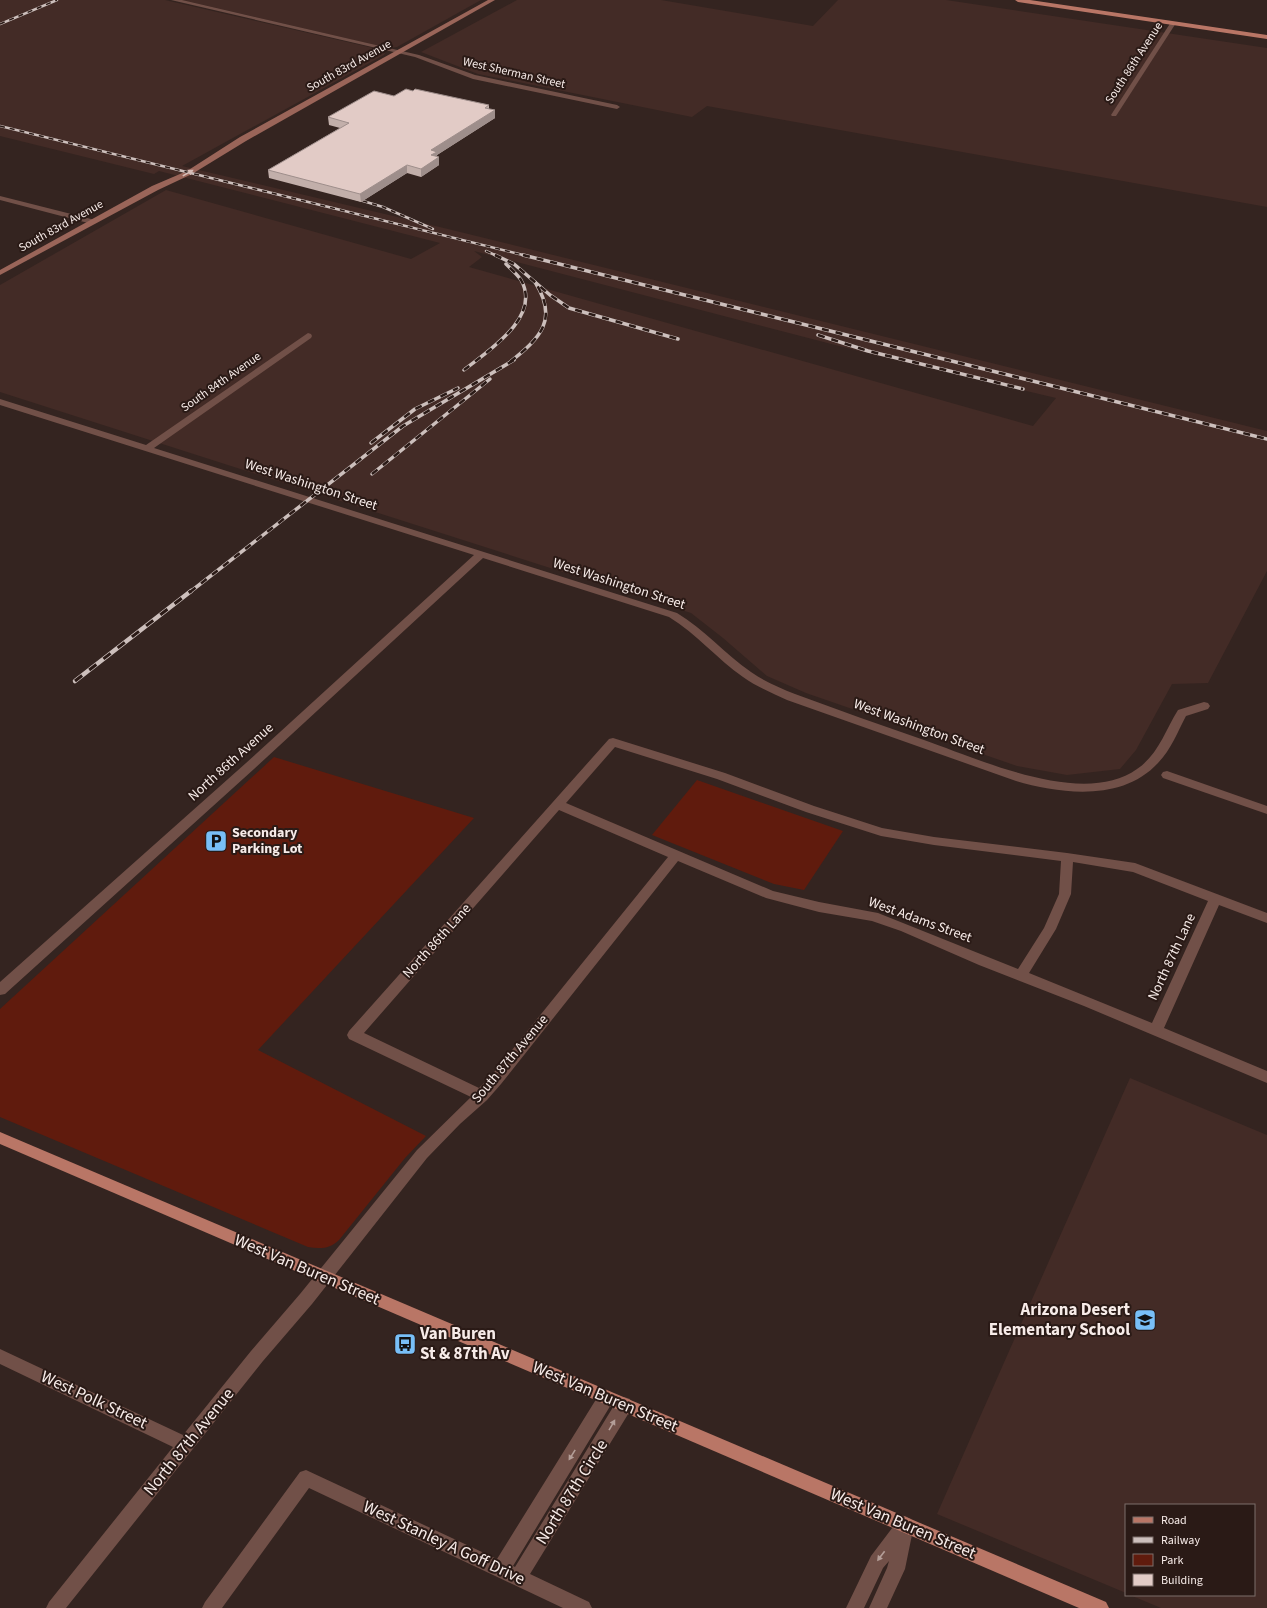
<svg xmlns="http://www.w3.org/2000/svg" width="1267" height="1608" font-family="'Source Sans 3',sans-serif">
<rect width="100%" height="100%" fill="#342420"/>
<g fill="#432b26" fill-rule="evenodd">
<path d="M0,0H165L382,50L385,53L384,55L182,166L448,229L1267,431V571L1208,683L1172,684L1136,750L1120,769L1067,775L1017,766L806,693L767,676L723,638L691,613L0,392V285L166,190L411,259L440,243L159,171L154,174L0,136ZM474,251L843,347L1056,398L1033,426L469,267L482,257Z"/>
<path d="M182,0H481L397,47L388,48Z"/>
<path d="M517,0H661L813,26L838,0H946L1267,48V207L707,106L692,117L478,74L421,52Z"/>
<path d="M1130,1078L1267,1135V1608H1161L1130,1595H1254V1505H1126V1593L937,1514Z"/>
</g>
<g fill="#601b0d">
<path d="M274,757L474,818L258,1050L426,1136L405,1158L339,1240C330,1249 320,1249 308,1247L0,1117V1009Z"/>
<path d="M697,780L843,831L804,890L774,884L652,835Z"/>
</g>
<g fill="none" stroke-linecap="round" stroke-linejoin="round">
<g fill="#715048" fill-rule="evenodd">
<path d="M171,0H182L419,55L475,75L617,105L620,107L617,109L473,79L415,57Z"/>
<path d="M1171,22L1176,23L1116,116H1112L1111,115Z"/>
<path d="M0,196L95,220L96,222L92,224L0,200Z"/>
<path d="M308,333L311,334L312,336L311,338L154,448L677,613C704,629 725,654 751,672C765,682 780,688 795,694C838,710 881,725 924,740C979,759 1083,808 1137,769C1158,755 1165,731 1178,710L1204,702L1208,703L1210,706L1208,709L1186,716C1178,731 1171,750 1158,763C1122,802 1061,794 1016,781L787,700C772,693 757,687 743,677C717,659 697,634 669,617L483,558L254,769L5,994L0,995V982L246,763L474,555L0,405V399L146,445Z"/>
<path d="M613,738L725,773L814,806L882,828L934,837L1067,853L1135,863L1267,913V923L1219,905L1164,1028L1267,1071V1083L1084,1006L979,965L901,931L872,921L819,912L766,898L678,861L501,1084L487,1100L460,1124L427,1158L312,1304L263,1361L66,1608H46L49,1602L173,1447L0,1364V1349L183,1435L251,1351L300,1294L417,1150L471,1097L349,1039L347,1035L349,1031L609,739ZM615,747L717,779L806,812L881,836L934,845L1061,861L1059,894L1044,928L1018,969L878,913L819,902L773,891L566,803ZM559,810L668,857L491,1076L479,1088L364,1033ZM1073,862L1133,872L1208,901L1152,1023L1029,973L1056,929L1071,894Z"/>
<path d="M1167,771L1267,806V814L1163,778L1161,775L1163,772Z"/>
<path d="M606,1390L612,1393L614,1398L612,1403L513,1566L515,1567L618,1399L624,1397L630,1399L632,1405L630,1411L530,1574L589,1602L592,1608H563L309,1488L222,1608H202L205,1602L300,1472L306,1470L497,1559L600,1393Z"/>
<path d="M905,1516L911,1519L914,1525L905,1569L887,1608H869L887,1568L889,1561L883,1568L864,1608H846L871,1556L899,1519Z"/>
</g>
<path fill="#9a6559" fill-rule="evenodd" d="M488,0H495L246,141L192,174L158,190L0,275V270L152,186L187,171L240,137Z"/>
<g fill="#b97666" fill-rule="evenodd">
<path d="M1015,0H1030L1267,35V39L1018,2Z"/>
<path d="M0,1132L1106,1602L1109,1608H1079L0,1144Z"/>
</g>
<g stroke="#ccbfbc" stroke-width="2.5">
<g id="rail-far2">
<path d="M0,24L57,0"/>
<path d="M0,126L527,256"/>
<path d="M353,198L383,207L433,229"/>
<path d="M486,251L497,256"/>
</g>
</g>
<g stroke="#ccbfbc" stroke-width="3.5">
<g id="rail-far1">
<path d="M495,255L514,264L550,295L569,308L678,339"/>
<path d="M523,255L1267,439"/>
<path d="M818,335L868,351L1023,389"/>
<path d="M510,362C540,338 559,320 535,282"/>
<path d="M464,370C488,351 542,317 521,280C517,274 511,269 506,264"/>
<path d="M371,443L415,409L458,388"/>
<path d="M372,474L490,379"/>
<path d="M190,592L403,426L514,360"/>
</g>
</g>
<g stroke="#ccbfbc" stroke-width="4.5">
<path id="rail" d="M75,681L191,591"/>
</g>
<use href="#rail-far2" stroke="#2a1a16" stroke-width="1.5" stroke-dasharray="5" stroke-linecap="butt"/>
<use href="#rail-far1" stroke="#2a1a16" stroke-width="2.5" stroke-dasharray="7" stroke-linecap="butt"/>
<use href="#rail" stroke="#2a1a16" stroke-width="3" stroke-dasharray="9" stroke-linecap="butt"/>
</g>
<path fill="#c2afaa" d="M394,96L489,105V109L495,110V118L437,155L439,165L421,177L407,173L361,202L269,178L268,170L340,128L329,125L328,117Z"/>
<g fill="#9e8e8b">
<path d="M495,110V118L437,155V158L439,157V165L421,177V169L431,150Z"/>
<path d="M407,165V173L361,202L360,194Z"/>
</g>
<path fill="#e2cbc6" stroke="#9e8e8b" d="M406,89L413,91L415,89L489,105L485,108L495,110L431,150L437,152L431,155L439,157L421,169L407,165L360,194L268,170L349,123L328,117L374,91L394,96Z"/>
<defs><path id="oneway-solid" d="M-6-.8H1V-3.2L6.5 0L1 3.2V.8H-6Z"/></defs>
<use fill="#d6bcb6" href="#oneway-solid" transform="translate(188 173) rotate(-29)"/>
<g fill="#b49e98">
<use href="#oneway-solid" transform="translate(612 1425) rotate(-60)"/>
<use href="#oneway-solid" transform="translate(572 1455) rotate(122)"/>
<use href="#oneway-solid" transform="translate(881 1556) rotate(127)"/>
</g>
<defs>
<g id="parking-square" transform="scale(1.15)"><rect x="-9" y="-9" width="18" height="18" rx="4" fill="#78bff7" stroke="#2a1a16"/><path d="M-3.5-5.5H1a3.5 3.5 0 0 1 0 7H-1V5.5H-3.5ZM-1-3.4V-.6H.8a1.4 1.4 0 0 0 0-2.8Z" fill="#111"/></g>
<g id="school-square" transform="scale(1.15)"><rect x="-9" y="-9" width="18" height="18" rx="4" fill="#78bff7" stroke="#2a1a16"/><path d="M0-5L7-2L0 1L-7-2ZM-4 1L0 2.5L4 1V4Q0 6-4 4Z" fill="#111"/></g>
<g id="bus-square" transform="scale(1.15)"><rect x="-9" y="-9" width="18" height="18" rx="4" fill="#78bff7" stroke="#2a1a16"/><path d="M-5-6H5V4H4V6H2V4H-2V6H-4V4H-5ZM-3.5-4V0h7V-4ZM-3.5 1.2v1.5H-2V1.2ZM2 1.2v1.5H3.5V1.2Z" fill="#111"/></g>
</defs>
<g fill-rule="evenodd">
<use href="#parking-square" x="216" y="841"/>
<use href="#school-square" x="1145" y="1320"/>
<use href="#bus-square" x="405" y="1344"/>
</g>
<g text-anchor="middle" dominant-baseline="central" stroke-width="4" stroke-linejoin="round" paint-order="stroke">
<g font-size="12" fill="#f7ebe8" stroke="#2a1a16">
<text transform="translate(1134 63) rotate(-57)">South 86th Avenue</text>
<text transform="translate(349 66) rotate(-29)">South 83rd Avenue</text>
<text transform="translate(514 73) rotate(13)">West Sherman Street</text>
<text transform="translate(61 226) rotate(-29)">South 83rd Avenue</text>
<text transform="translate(221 382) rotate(-35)">South 84th Avenue</text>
</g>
<g font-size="14" fill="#f7ebe8" stroke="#2a1a16">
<text transform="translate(311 485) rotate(18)">West Washington Street</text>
<text transform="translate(619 584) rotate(18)">West Washington Street</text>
<text transform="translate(919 727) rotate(20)">West Washington Street</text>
<text transform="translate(231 762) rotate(-42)">North 86th Avenue</text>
<text transform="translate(920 920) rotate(20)">West Adams Street</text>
<text transform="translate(437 941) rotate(-48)">North 86th Lane</text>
<text transform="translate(1172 957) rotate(-65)">North 87th Lane</text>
<text transform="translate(510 1059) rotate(-50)">South 87th Avenue</text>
</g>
<g font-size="14" font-weight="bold" fill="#f7ebe8" stroke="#2a1a16" text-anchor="start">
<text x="232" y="833">Secondary<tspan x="232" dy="16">Parking Lot</tspan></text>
</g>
<g font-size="17" fill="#f7ebe8" stroke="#2a1a16">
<text transform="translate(307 1270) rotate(23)">West Van Buren Street</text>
<text transform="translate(605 1397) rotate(23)">West Van Buren Street</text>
<text transform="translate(94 1400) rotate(25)">West Polk Street</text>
<text transform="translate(189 1442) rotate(-51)">North 87th Avenue</text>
<text transform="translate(572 1492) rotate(-58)">North 87th Circle</text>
<text transform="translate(903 1524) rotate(23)">West Van Buren Street</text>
<text transform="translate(444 1543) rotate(25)">West Stanley A Goff Drive</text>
</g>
<g font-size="17" font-weight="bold" fill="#f7ebe8" stroke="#2a1a16" text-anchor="end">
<text x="1130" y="1310">Arizona Desert<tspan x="1130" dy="20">Elementary School</tspan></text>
<text x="420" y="1334" text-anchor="start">Van Buren<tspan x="420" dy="20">St &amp; 87th Av</tspan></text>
</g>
</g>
<rect x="1125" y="1504" width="130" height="92" fill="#2a1a16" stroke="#7c6e6a"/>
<rect x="1133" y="1517" width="20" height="6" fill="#b97666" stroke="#7c6e6a"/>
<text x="1161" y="1524" font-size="12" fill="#f7ebe8">Road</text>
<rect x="1133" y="1537" width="20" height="6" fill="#ccbfbc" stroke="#7c6e6a"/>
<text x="1161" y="1544" font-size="12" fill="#f7ebe8">Railway</text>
<rect x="1133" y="1554" width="20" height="12" fill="#601b0d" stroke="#7c6e6a"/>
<text x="1161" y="1564" font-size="12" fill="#f7ebe8">Park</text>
<rect x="1133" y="1574" width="20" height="12" fill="#e2cbc6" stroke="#7c6e6a"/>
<text x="1161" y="1584" font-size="12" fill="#f7ebe8">Building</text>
</svg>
